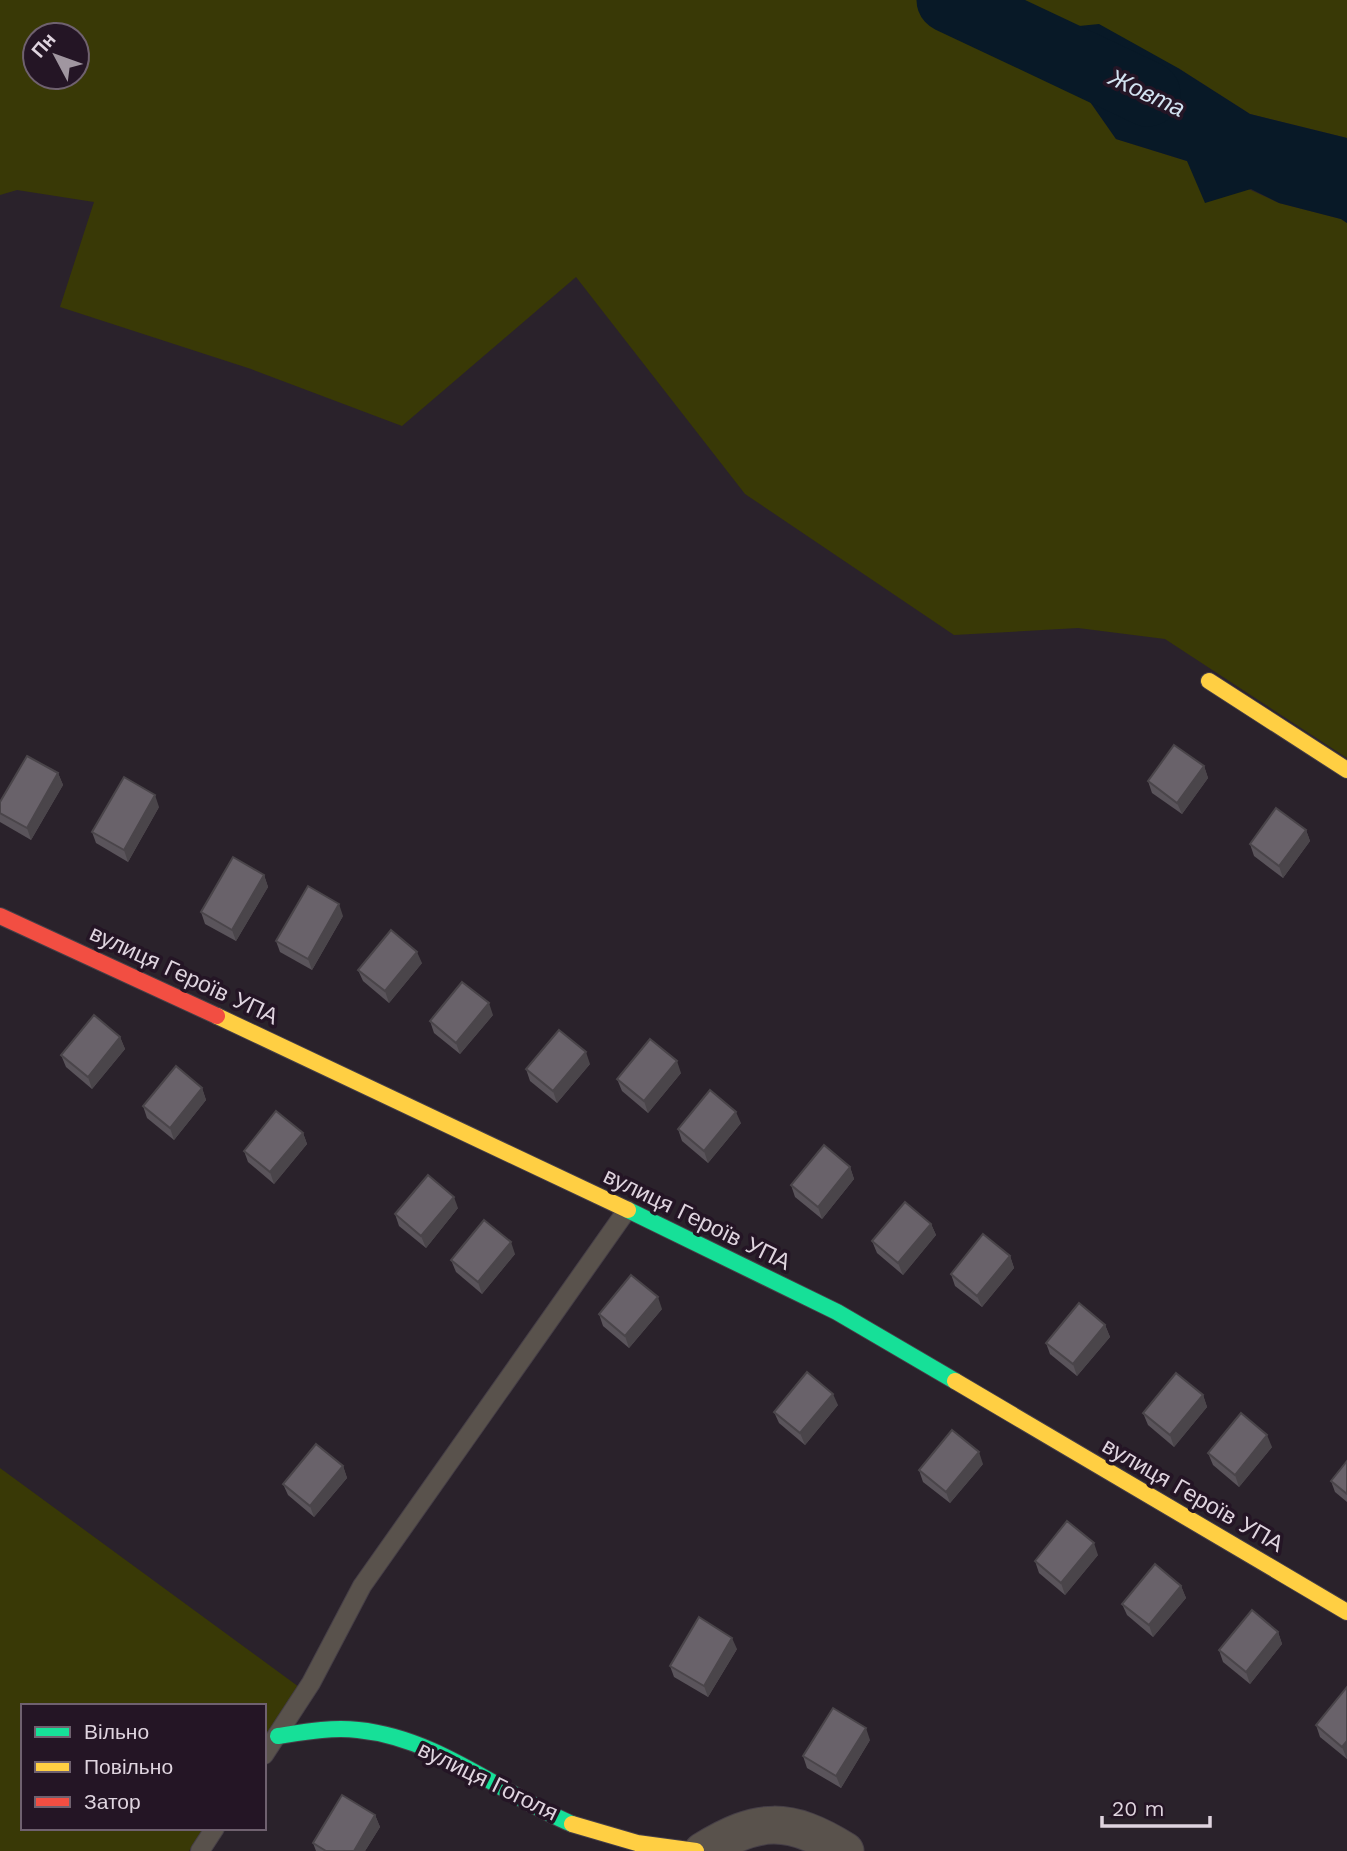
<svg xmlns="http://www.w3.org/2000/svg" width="1347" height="1851" font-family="'Work Sans',sans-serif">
<rect width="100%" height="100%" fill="#2a222b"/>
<g fill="#393906" fill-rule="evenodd">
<path d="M0,0H1347V138L1250,114L1178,68L1065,71L1086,96L1116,139L1187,161L1279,203L1341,219L1347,223V758L1165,639L1078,628L954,635L745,494L576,277L402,426L251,369L60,307L94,202L17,190L0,195ZM35,35H77V77H35Z"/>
<path d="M0,1468L299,1687L264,1739V1706H23V1828H204L189,1851H0Z"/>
</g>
<path fill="#081927" d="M1099,24L1178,68L1250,114L1347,138V223L1341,219L1279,203L1251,189L1205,203L1187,161L1116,139L1086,96L1065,71L1070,47L1079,26Z"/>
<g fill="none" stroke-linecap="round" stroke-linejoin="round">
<path stroke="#081927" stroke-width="65" d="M949,0L1148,94"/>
<g stroke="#463f47" stroke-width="20">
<g id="lane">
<path d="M264,1755L311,1683L362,1586L627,1210"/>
<path d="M200,1851L215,1828"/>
</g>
</g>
<g stroke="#463f47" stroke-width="39">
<path id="street" d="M703,1851C758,1817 789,1816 845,1851"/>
</g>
<g stroke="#463f47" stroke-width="18">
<g id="fast">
<path d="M628,1210L837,1312L955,1381"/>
<path d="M278,1736C304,1732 331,1727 358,1730C438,1738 501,1794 572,1824"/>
</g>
</g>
<g stroke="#463f47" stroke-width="18">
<g id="slow">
<path d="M1209,681L1347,770"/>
<path d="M217,1016L628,1210"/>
<path d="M955,1381L1347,1612"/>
<path d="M572,1824L637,1843L696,1851"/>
</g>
</g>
<g stroke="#463f47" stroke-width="18">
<path id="jam" d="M0,916L217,1016"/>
</g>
<use href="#lane" stroke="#59524c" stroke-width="18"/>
<use href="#street" stroke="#59524c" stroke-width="37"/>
<use href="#fast" stroke="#16e098" stroke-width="16"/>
<use href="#slow" stroke="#ffcf43" stroke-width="16"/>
<use href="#jam" stroke="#f24e42" stroke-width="16"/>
</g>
<g fill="#5a545b">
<path d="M1204,766L1208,778L1182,814L1152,793L1148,781Z"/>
<path d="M58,773L63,785L31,840L0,822V802Z"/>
<path d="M159,807L128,862L96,843L92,832Z"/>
<path d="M1306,830L1310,841L1283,878L1254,856L1250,844Z"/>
<path d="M264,875L268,887L236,941L205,924L201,912Z"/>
<path d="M343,916L312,970L280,952L276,941Z"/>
<path d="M422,963L389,1003L363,981L358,970Z"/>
<path d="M493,1015L460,1054L434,1033L430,1021Z"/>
<path d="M120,1037L125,1049L92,1089L66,1067L61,1055Z"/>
<path d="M590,1064L557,1103L530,1081L526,1069Z"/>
<path d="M681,1073L648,1113L622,1091L617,1079Z"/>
<path d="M202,1088L206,1100L174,1140L147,1118L143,1106Z"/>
<path d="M741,1123L708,1163L682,1141L678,1129Z"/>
<path d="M303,1133L307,1144L274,1184L248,1162L244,1151Z"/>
<path d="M850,1167L854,1179L822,1219L795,1197L791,1185Z"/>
<path d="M458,1208L426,1248L399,1226L395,1214Z"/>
<path d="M931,1224L936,1235L903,1275L877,1253L872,1241Z"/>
<path d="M515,1254L482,1294L456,1272L451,1260Z"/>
<path d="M1010,1256L1014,1268L982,1307L955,1286L951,1274Z"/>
<path d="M662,1309L629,1348L603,1326L599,1314Z"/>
<path d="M1105,1325L1110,1337L1077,1376L1050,1354L1046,1343Z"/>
<path d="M1203,1395L1207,1407L1174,1447L1148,1425L1143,1413Z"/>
<path d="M838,1405L805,1445L779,1423L774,1412Z"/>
<path d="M1272,1447L1239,1487L1213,1465L1208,1453Z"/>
<path d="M1347,1461V1502L1335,1492L1331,1481Z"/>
<path d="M983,1464L950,1503L923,1482L919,1470Z"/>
<path d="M343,1466L347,1478L314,1517L288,1495L283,1484Z"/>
<path d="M1098,1555L1065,1595L1039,1573L1035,1561Z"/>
<path d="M1181,1586L1186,1598L1153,1637L1127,1615L1122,1604Z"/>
<path d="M1278,1632L1282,1644L1250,1684L1223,1662L1219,1650Z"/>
<path d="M737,1649L708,1697L674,1677L670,1666Z"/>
<path d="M1347,1687V1759L1320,1737L1316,1725Z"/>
<path d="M870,1740L841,1788L807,1768L803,1756Z"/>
<path d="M375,1815L380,1827L365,1851H316L313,1843Z"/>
</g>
<g fill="#4a454a">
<path d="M1204,766L1208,778L1182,814L1177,803Z"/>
<path d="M58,773L63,785L31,840L27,828Z"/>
<path d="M155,795L159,807L128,862L124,850Z"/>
<path d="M1306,830L1310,841L1283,878L1279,866Z"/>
<path d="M264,875L268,887L236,941L232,930Z"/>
<path d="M339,904L343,916L312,970L308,959Z"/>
<path d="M417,952L422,963L389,1003L385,991Z"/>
<path d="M489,1003L493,1015L460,1054L456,1043Z"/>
<path d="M120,1037L125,1049L92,1089L88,1077Z"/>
<path d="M586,1052L590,1064L557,1103L553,1091Z"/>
<path d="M677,1061L681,1073L648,1113L644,1101Z"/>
<path d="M202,1088L206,1100L174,1140L170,1128Z"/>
<path d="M736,1112L741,1123L708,1163L704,1151Z"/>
<path d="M303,1133L307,1144L274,1184L270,1172Z"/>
<path d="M850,1167L854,1179L822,1219L818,1207Z"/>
<path d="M454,1197L458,1208L426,1248L421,1236Z"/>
<path d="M931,1224L936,1235L903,1275L898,1263Z"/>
<path d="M511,1242L515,1254L482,1294L478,1282Z"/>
<path d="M1010,1256L1014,1268L982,1307L977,1296Z"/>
<path d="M658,1297L662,1309L629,1348L625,1336Z"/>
<path d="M1105,1325L1110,1337L1077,1376L1073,1364Z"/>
<path d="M833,1394L838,1405L805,1445L800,1433Z"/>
<path d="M1203,1395L1207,1407L1174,1447L1170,1435Z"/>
<path d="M1267,1435L1272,1447L1239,1487L1235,1475Z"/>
<path d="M979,1452L983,1464L950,1503L946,1492Z"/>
<path d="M343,1466L347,1478L314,1517L310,1506Z"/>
<path d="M1094,1543L1098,1555L1065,1595L1061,1583Z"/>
<path d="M1181,1586L1186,1598L1153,1637L1149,1625Z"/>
<path d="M1278,1632L1282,1644L1250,1684L1246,1672Z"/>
<path d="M732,1638L737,1649L708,1697L704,1686Z"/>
<path d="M866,1728L870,1740L841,1788L836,1776Z"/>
<path d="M1347,1741V1759L1342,1747Z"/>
<path d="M375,1815L380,1827L365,1851H354Z"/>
</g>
<g fill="#69626a" stroke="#4a454a" stroke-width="2">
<path d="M1174,745L1204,766L1177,803L1148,781Z"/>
<path d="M27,756L58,773L27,828L0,813V802Z"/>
<path d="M124,777L155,795L124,850L92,832Z"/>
<path d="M1276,808L1306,830L1279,866L1250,844Z"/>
<path d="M233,857L264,875L232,930L201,912Z"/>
<path d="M308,886L339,904L308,959L276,941Z"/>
<path d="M391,930L417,952L385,991L358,970Z"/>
<path d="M462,982L489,1003L456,1043L430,1021Z"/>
<path d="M94,1015L120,1037L88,1077L61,1055Z"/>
<path d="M559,1030L586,1052L553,1091L526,1069Z"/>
<path d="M650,1039L677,1061L644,1101L617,1079Z"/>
<path d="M176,1066L202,1088L170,1128L143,1106Z"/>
<path d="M710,1090L736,1112L704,1151L678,1129Z"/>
<path d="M276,1111L303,1133L270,1172L244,1151Z"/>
<path d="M824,1145L850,1167L818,1207L791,1185Z"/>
<path d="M428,1175L454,1197L421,1236L395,1214Z"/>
<path d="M905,1202L931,1224L898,1263L872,1241Z"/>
<path d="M484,1220L511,1242L478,1282L451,1260Z"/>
<path d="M983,1234L1010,1256L977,1296L951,1274Z"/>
<path d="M631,1275L658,1297L625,1336L599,1314Z"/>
<path d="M1079,1303L1105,1325L1073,1364L1046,1343Z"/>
<path d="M807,1372L833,1394L800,1433L774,1412Z"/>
<path d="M1176,1373L1203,1395L1170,1435L1143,1413Z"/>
<path d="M1241,1413L1267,1435L1235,1475L1208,1453Z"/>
<path d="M952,1430L979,1452L946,1492L919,1470Z"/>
<path d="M316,1444L343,1466L310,1506L283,1484Z"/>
<path d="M1347,1461V1494L1331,1481Z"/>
<path d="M1067,1521L1094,1543L1061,1583L1035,1561Z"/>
<path d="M1155,1564L1181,1586L1149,1625L1122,1604Z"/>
<path d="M1252,1610L1278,1632L1246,1672L1219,1650Z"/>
<path d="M699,1617L732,1638L704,1686L670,1666Z"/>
<path d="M1347,1687V1741L1342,1747L1316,1725Z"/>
<path d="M833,1708L866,1728L836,1776L803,1756Z"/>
<path d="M342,1795L375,1815L354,1851H326L313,1843Z"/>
</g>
<g text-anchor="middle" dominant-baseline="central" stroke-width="7" stroke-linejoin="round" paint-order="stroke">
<g font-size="23" fill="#dfd4df" stroke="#241525">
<text transform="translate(184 975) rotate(25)">вулиця Героїв УПА</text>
<text transform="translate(697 1219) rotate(26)">вулиця Героїв УПА</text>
<text transform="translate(1193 1495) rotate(30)">вулиця Героїв УПА</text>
<text transform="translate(488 1781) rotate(26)">вулиця Гоголя</text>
</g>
<g font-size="24" font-style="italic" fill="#d2e2f0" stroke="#241525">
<text transform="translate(1147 93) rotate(25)">Жовта</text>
</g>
</g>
<rect x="21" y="1704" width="245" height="126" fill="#241525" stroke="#6f616f" stroke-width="2"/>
<rect x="35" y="1727" width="35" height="10" fill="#16e098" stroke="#6f616f" stroke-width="2"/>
<text x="84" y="1739" font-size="21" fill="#dfd4df">Вільно</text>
<rect x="35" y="1762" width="35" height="10" fill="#ffcf43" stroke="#6f616f" stroke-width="2"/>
<text x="84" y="1774" font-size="21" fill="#dfd4df">Повільно</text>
<rect x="35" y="1797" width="35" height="10" fill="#f24e42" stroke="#6f616f" stroke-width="2"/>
<text x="84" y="1809" font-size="21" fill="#dfd4df">Затор</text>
<g transform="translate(56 56) rotate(311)"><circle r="33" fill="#241525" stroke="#6f616f" stroke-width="2"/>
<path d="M0-5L12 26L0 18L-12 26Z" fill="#a096a0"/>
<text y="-10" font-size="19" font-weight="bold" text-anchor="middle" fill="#dfd4df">Пн</text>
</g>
<path d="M1102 1816v10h108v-10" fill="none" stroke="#dfd4df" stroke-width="3.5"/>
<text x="1112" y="1816" font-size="21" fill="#dfd4df" stroke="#241525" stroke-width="5" paint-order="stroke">20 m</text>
</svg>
